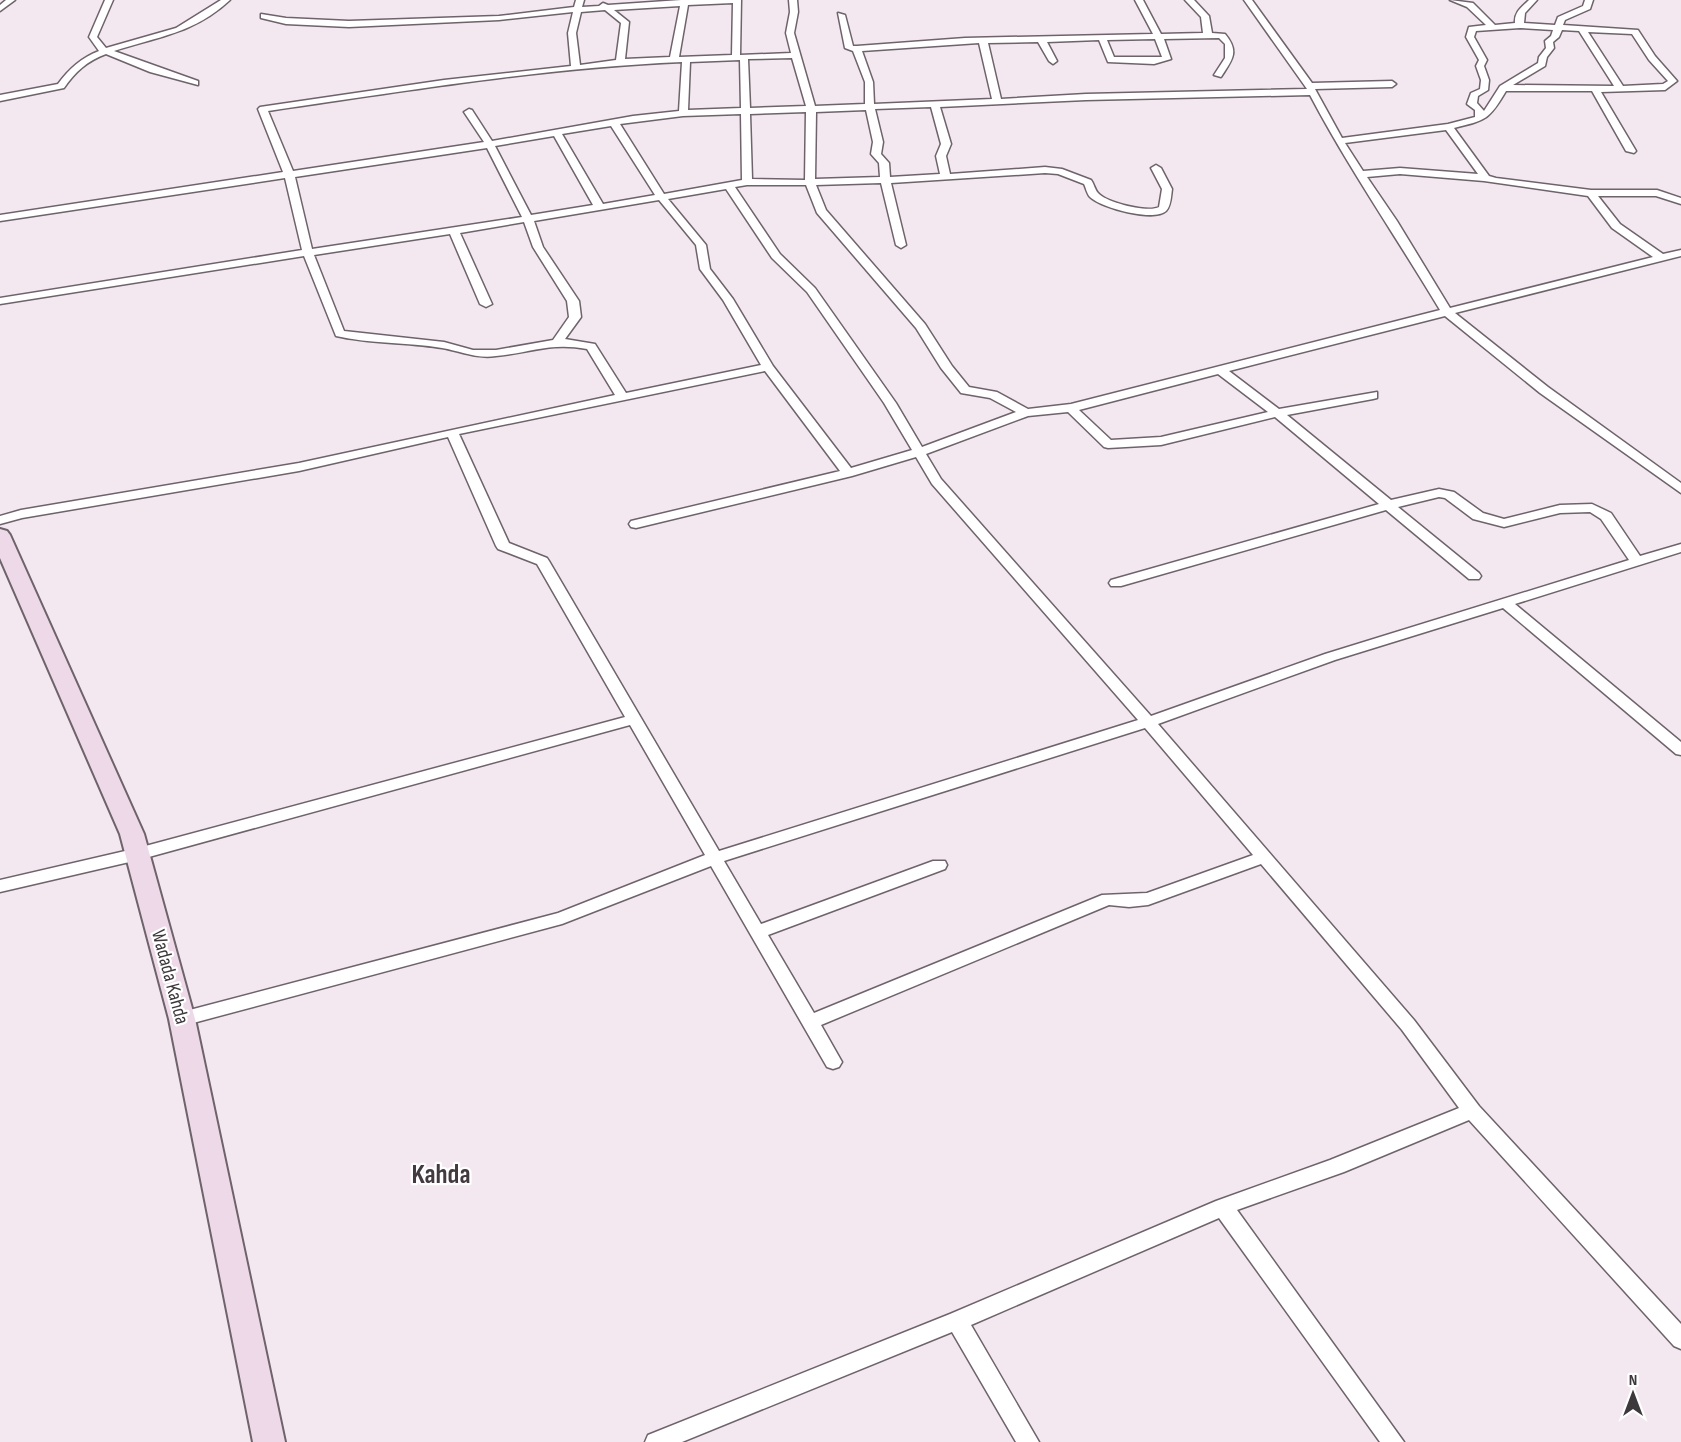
<svg xmlns="http://www.w3.org/2000/svg" width="1681" height="1442" font-family="'Sofia Sans Condensed',sans-serif">
<rect width="100%" height="100%" fill="#f4e8f0"/>
<g fill="none" stroke-linecap="round" stroke-linejoin="round">
<g stroke="#6e636b" stroke-width="3">
<g id="street">
<path d="M6,0H15L0,11V5Z"/>
<path d="M105,0H113L97,37L106,48L176,28L221,0H230C195,33 157,37 114,51L198,81V85L150,72L106,54C87,61 75,72 64,88L0,101V95L58,84C69,69 81,58 99,51L89,37Z"/>
<path d="M576,0H584L582,7L599,6L603,3L608,5L681,0H741L740,55L791,53L786,33L790,12L789,0H797L798,12L794,33L815,106L865,104V82L853,51L845,48L838,13L845,15L853,46H857L965,38L1153,34L1135,0H1143L1161,34L1203,33L1201,17L1185,0H1194L1209,16L1212,33L1225,34C1240,52 1232,60 1221,77L1214,75L1225,58V44L1219,38L1164,39L1171,59L1154,64L1108,62L1099,40L1047,42L1057,61L1053,64L1049,61L1038,42L988,43L1001,99L1086,94L1307,89L1244,0H1252L1312,83L1392,81L1396,84L1392,87L1315,89L1342,138L1448,124L1475,117V110L1467,104L1471,93L1480,89L1481,80L1476,66L1479,60L1466,37L1469,27L1486,25L1467,7L1450,0L1473,3L1495,25L1515,23C1514,12 1522,7 1529,0H1537L1525,13L1524,23L1555,25L1558,17L1583,6L1585,0H1593L1590,9L1565,20L1563,25L1638,30L1655,56L1677,81L1665,90L1601,92L1636,151L1634,153L1626,151L1592,91H1506C1489,120 1486,120 1454,128L1489,176L1496,178L1591,190H1657L1681,198V204L1656,196H1598L1620,224L1663,254L1681,250V256L1455,313L1548,387L1681,483V493L1540,393L1445,316L1229,371L1279,409L1377,392V398L1373,399L1287,415L1391,500L1439,489L1454,492L1483,513L1504,519L1560,505L1592,504L1611,513L1640,556L1681,544V552L1515,604L1681,742V755L1676,754L1503,608L1335,660L1158,724L1414,1020L1479,1106L1681,1324V1349L1674,1346L1469,1120L1344,1172L1237,1210L1404,1442H1380L1219,1218L971,1325L1039,1442H1016L952,1332L682,1442H645L648,1435L950,1314L1216,1201L1330,1160L1459,1108L1402,1030L1261,864L1148,905L1129,907L1109,905L821,1025L842,1062L839,1067L833,1069L827,1067L711,866L562,924L182,1026L176,1024L173,1019L176,1014L182,1012L558,913L705,855L630,725L138,860L0,892V880L138,848L625,717L537,564L498,549L496,546L448,437L299,471L22,518L0,524V516L21,510L299,463L615,395L587,349C550,342 530,353 496,356C476,359 460,351 442,348C407,342 370,344 336,336L304,256L0,304V298L302,250L285,178L0,221V215L283,172L258,109L260,107L444,80L571,66L568,33L573,12L499,20L349,27L286,24L261,18V14L286,18L349,21L499,16L574,7ZM733,3L732,55L679,57L688,5ZM680,6L670,57L625,59L629,22L614,10ZM605,10L621,23L616,60L580,65L576,33L581,12ZM1520,28L1553,30L1551,36L1545,41L1546,48L1539,57L1538,63L1500,86L1484,111L1477,103L1478,96L1488,90L1489,80L1484,66L1487,60L1474,37L1476,31ZM1562,30L1579,31L1614,86L1513,85L1545,66L1547,57L1554,48L1553,42L1559,37ZM1588,32L1632,34L1649,60L1668,81L1663,84L1623,86ZM1155,39L1162,57H1114L1107,40ZM979,43L992,99L874,104L873,82L862,51ZM792,58L806,106L750,108L748,59ZM740,60L741,108L688,110L690,62ZM682,62L679,111L633,116L492,141L472,110L469,109L464,112L484,142L293,171L268,111C405,91 543,68 682,62ZM1310,95C1349,169 1397,238 1440,310L1071,404L1028,409L997,392L969,387L952,366L925,324L826,210L816,185L881,183L896,245L901,248L906,245L891,183L1045,173L1058,174L1084,184C1086,188 1087,194 1090,197C1101,208 1154,222 1166,211C1171,206 1171,196 1172,189L1161,168L1156,165L1151,168L1162,189L1159,207C1149,213 1107,203 1098,193C1095,190 1094,184 1091,180L1062,169L1045,167L950,174L946,156L951,144L940,107L1086,100ZM931,107L941,144L936,156L940,174L890,177L889,163L881,154L883,142L875,109ZM866,110L873,142L871,154L879,163L880,177L815,179L816,112ZM806,112L805,180L752,179L750,114ZM741,114L742,180L664,194L620,124L683,116ZM611,126L655,195L603,204L562,134ZM1446,130L1478,174L1400,168L1363,171L1345,143ZM554,136L593,205L531,215L495,146ZM487,148L522,217L312,249L295,177ZM1400,174L1484,181L1588,196L1612,228L1653,257L1450,308L1397,221L1367,177ZM747,185H806L817,213L916,328L941,368L961,393L990,398L1016,412L922,447L896,403L815,288L780,254L735,187ZM726,189L772,258L807,292L884,403L912,450L851,468L773,366L733,299L710,269L706,245L668,199ZM659,200L696,245L700,269L723,300L761,365L626,393L595,344L565,339L581,317L579,301L543,247L534,221ZM524,222L533,247L567,301L569,317L553,340L496,350H473L444,342L344,331L314,255L450,234L480,304L486,307L492,304L460,233ZM765,371L840,471L631,521L629,524L631,527L636,528L852,476L916,457L932,484L1138,720L719,851L549,561L547,558L509,543L459,434ZM1218,374L1268,412L1161,437L1111,440L1079,410ZM1068,412L1104,447L1108,448L1161,445L1275,417L1379,504L1111,580L1109,583L1111,586H1121L1386,510L1469,579H1479L1481,576L1479,573L1398,507L1439,497L1445,498L1473,519L1504,527L1560,513L1590,512L1601,519L1629,560L1325,654L1151,716L941,479L926,454L1028,416ZM1145,728L1253,855L1147,893L1102,895L814,1013L768,935L945,869L947,865L945,861H933L761,924L724,861Z"/>
</g>
</g>
<g stroke="#6e636b" stroke-width="4">
<path id="secondary" d="M0,529L7,531L10,535L144,834L195,1019L285,1442H253L169,1019L120,834L0,558Z"/>
</g>
<use href="#street" fill="#fff" fill-rule="evenodd"/>
<use href="#secondary" fill="#eed9e8" fill-rule="evenodd"/>
</g>
<g text-anchor="middle" dominant-baseline="central" stroke-width="4.5" stroke-linejoin="round" paint-order="stroke">
<g font-size="20" fill="#3c383b" stroke="#fff">
<text transform="translate(170 977) rotate(75)">Wadada Kahda</text>
</g>
<g font-size="27" font-weight="bold" fill="#433a40" stroke="#fff">
<text x="441" y="1175">Kahda</text>
</g>
</g>
<g transform="translate(1633 1394)" stroke="#ffffff" stroke-width="4.5" paint-order="stroke">
<path d="M0-4.5L10 22L0 15L-10 22Z" fill="#3c383b"/>
<text y="-9" font-size="16" font-weight="bold" text-anchor="middle" fill="#3c383b">N</text>
</g>
</svg>
